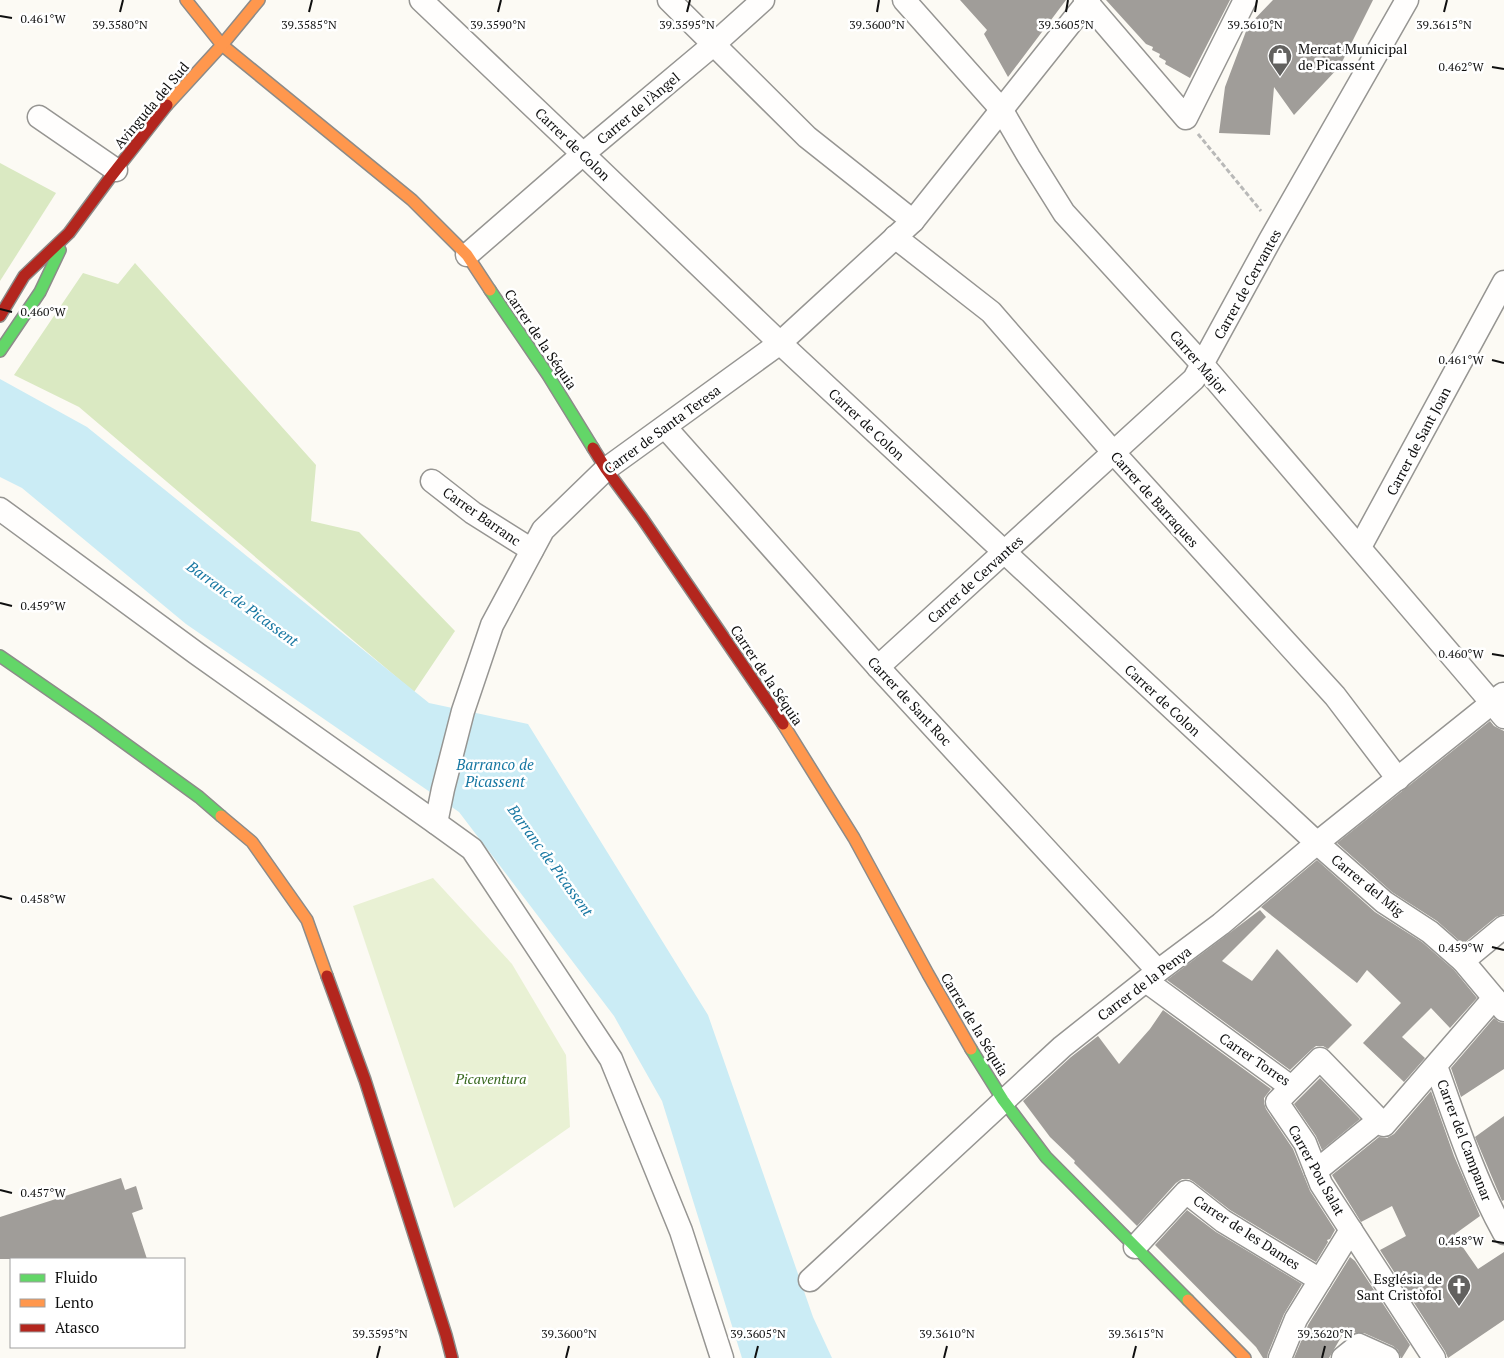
<svg xmlns="http://www.w3.org/2000/svg" width="1504" height="1358" font-family="'PT Serif',serif">
<rect width="100%" height="100%" fill="#fcfaf4"/>
<path fill="#e9f1d4" d="M433,878L512,964L566,1055L570,1127L454,1208L353,906Z"/>
<g fill="#dae9c2">
<path d="M0,163L56,193L0,281Z"/>
<path d="M135,263L316,465L311,521L359,532L455,631L414,692L79,407L14,375L83,273L118,284Z"/>
</g>
<path fill="#cbecf5" d="M0,379L87,427L429,703L528,724L708,1015L813,1317L832,1358H742L662,1101L614,1016L459,812L186,624L22,488L0,477Z"/>
<g fill="#a09d99">
<path d="M960,0H1066L1008,77L984,34L987,30Z"/>
<path d="M1106,0H1230L1190,78L1165,64L1166,61L1159,57L1160,54L1152,50L1153,47L1146,44Z"/>
<path d="M1273,0H1373L1340,66L1294,115L1274,87L1270,135L1219,133L1225,87L1248,26Z"/>
<path d="M1490,721L1494,726L1504,731V914L1496,917L1463,944L1437,921L1392,892L1337,843Z"/>
<path d="M1317,860L1375,912L1422,942L1454,970L1477,998L1450,1028L1431,1008L1402,1037L1425,1058L1404,1082L1363,1043L1401,1003L1367,970L1357,983L1261,907Z"/>
<path d="M1260,910L1266,917L1222,961L1252,981L1277,949L1352,1025L1328,1049L1323,1046H1316L1311,1050L1290,1070L1167,980Z"/>
<path d="M1163,1010L1271,1089L1264,1098V1103L1266,1109L1293,1149L1310,1191L1335,1230L1330,1239L1327,1240L1328,1242L1316,1262L1230,1210L1194,1182L1189,1179H1182L1176,1183L1137,1226L1074,1163L1075,1161L1050,1137L1023,1101L1071,1057L1098,1036L1119,1064L1150,1029Z"/>
<path d="M1494,1018L1499,1022L1504,1023V1069L1461,1097L1451,1068Z"/>
<path d="M1320,1078L1360,1119L1322,1150L1316,1136L1294,1104Z"/>
<path d="M1431,1091L1454,1156L1480,1216L1455,1234V1236L1478,1269L1504,1252V1320L1448,1358L1445,1351L1380,1250L1406,1236L1392,1206L1361,1222L1332,1175L1379,1137L1387,1138L1394,1134Z"/>
<path d="M1504,1116V1200L1502,1201L1475,1137Z"/>
<path d="M121,1178L125,1190L136,1186L143,1209L132,1213L147,1259H0V1217Z"/>
<path d="M1187,1210L1216,1232L1302,1284L1284,1314L1268,1353L1267,1358H1263L1256,1347L1155,1245Z"/>
<path d="M1350,1257L1355,1261L1410,1345L1402,1358H1401L1398,1350L1393,1346L1364,1333H1356L1347,1327L1329,1358H1294L1308,1325Z"/>
</g>
<g fill="none" stroke-linecap="round" stroke-linejoin="round">
<g stroke="#969592" stroke-width="25">
<g id="street">
<path d="M421,0L583,154L780,343L1317,843L1384,902L1430,932L1463,961L1504,1010"/>
<path d="M669,0L807,137L913,221"/>
<path d="M904,0L1001,109L1029,157L1064,213L1203,365L1504,717"/>
<path d="M1085,0L1186,118L1245,0"/>
<path d="M39,117L116,170"/>
<path d="M895,237L991,312L1114,453L1335,696L1398,779"/>
<path d="M467,255L583,154L713,45L763,0"/>
<path d="M665,427L878,667L1158,971"/>
<path d="M432,481L473,513L532,550"/>
<path d="M0,509L196,653L436,823L472,849L611,1059L681,1231L722,1358"/>
<path d="M1360,547L1504,282"/>
<path d="M878,667L1194,379L1270,240L1407,0"/>
<path d="M436,823L443,789L463,711L492,625L543,530L606,469L780,343L913,221L1089,0"/>
<path d="M1463,961L1504,927"/>
<path d="M1146,981L1291,1087"/>
<path d="M1436,1066C1456,1122 1475,1181 1504,1233"/>
<path d="M1316,1171L1379,1120"/>
<path d="M1135,1247L1186,1192L1223,1221L1320,1280"/>
<path d="M810,1280L1062,1047L1158,971L1221,924L1317,843L1503,694"/>
<path d="M1280,1358L1296,1319L1351,1230"/>
<path d="M1343,1358L1359,1345L1388,1358"/>
<path d="M1434,1358L1321,1184L1305,1143L1277,1102L1320,1059L1384,1125L1494,998"/>
</g>
</g>
<g stroke="#8c8b89" stroke-width="14">
<g id="fast">
<path d="M490,290L548,375L593,448"/>
<path d="M0,351L40,292L60,250"/>
<path d="M0,656L94,721L199,797L221,816"/>
<path d="M971,1049L1003,1100L1046,1157L1188,1300"/>
</g>
</g>
<g stroke="#8c8b89" stroke-width="14">
<g id="slow">
<path d="M186,0L222,45L412,200L467,255L490,290"/>
<path d="M167,105L222,45L259,0"/>
<path d="M783,724L854,838L928,974L971,1049"/>
<path d="M221,816L252,842L307,920L327,976"/>
<path d="M1188,1300L1245,1358"/>
</g>
</g>
<g stroke="#8c8b89" stroke-width="14">
<g id="jam">
<path d="M0,316L24,276L69,233L109,179L167,105"/>
<path d="M593,448L606,469L642,518L783,724"/>
<path d="M327,976L365,1080L446,1335L452,1358"/>
</g>
</g>
<path stroke="#b9b9b8" stroke-width="3" stroke-dasharray="5 2.5" stroke-linecap="butt" d="M1198,134L1261,211"/>
<use href="#street" stroke="#fffefd" stroke-width="22"/>
<use href="#fast" stroke="#63d668" stroke-width="11"/>
<use href="#slow" stroke="#ff974d" stroke-width="11"/>
<use href="#jam" stroke="#b3261e" stroke-width="11"/>
</g>
<path fill="none" stroke="#0f0f0f" stroke-width="2" d="M120,12L123,0M309,12L312,0M498,12L501,0M687,12L690,0M877,12L879,0M1066,12L1068,0M1255,12L1257,0M1444,12L1447,0M0,16L12,18M1492,67L1504,69M0,309L12,312M1492,360L1504,363M0,603L12,606M1492,654L1504,656M0,896L12,899M1492,947L1504,950M0,1190L12,1193M1492,1241L1504,1243M377,1358L380,1346M566,1358L569,1346M755,1358L758,1346M944,1358L947,1346M1133,1358L1136,1346M1322,1358L1325,1346"/>
<defs>
<g id="shop-pin" transform="scale(1.25)"><path d="M0 17L-7.5 6A9.5 9.5 0 1 1 7.5 6Z" fill="#62615f" stroke="#fff"/><path d="M-5-2.5h2.3a2.7 3.5 0 0 1 5.4 0H5L5.5 6h-11ZM-1.5-2.5h3a1.5 2.3 0 0 0-3 0Z" fill="#fff"/></g>
<g id="church-pin" transform="scale(1.25)"><path d="M0 17L-7.5 6A9.5 9.5 0 1 1 7.5 6Z" fill="#62615f" stroke="#fff"/><path d="M-1.2-6h2.4v3.5h3.3v2.4h-3.3V6h-2.4V-.1h-3.3v-2.4h3.3Z" fill="#fff"/></g>
</defs>
<g fill-rule="evenodd">
<use href="#shop-pin" x="1280" y="56"/>
<use href="#church-pin" x="1459" y="1286"/>
</g>
<g text-anchor="middle" dominant-baseline="central" stroke-width="5" stroke-linejoin="round" paint-order="stroke">
<g font-size="14" fill="#0f0f0f" stroke="#fff" text-anchor="start">
<text x="1298" y="48">Mercat Municipal<tspan x="1298" dy="16">de Picassent</tspan></text>
<text x="1442" y="1278" text-anchor="end">Església de<tspan x="1442" dy="16">Sant Cristòfol</tspan></text>
</g>
<g font-size="14" fill="#0f0f0f" stroke="#fff">
<text transform="translate(151 105) rotate(-50)">Avinguda del Sud</text>
<text transform="translate(638 108) rotate(-40)">Carrer de l'Àngel</text>
<text transform="translate(573 144) rotate(44)">Carrer de Colon</text>
<text transform="translate(1247 284) rotate(-61)">Carrer de Cervantes</text>
<text transform="translate(541 339) rotate(56)">Carrer de la Séquia</text>
<text transform="translate(1199 362) rotate(49)">Carrer Major</text>
<text transform="translate(867 424) rotate(43)">Carrer de Colon</text>
<text transform="translate(662 429) rotate(-36)">Carrer de Santa Teresa</text>
<text transform="translate(1418 441) rotate(-62)">Carrer de Sant Joan</text>
<text transform="translate(1155 499) rotate(48)">Carrer de Barraques</text>
<text transform="translate(482 516) rotate(35)">Carrer Barranc</text>
<text transform="translate(975 579) rotate(-42)">Carrer de Cervantes</text>
<text transform="translate(767 675) rotate(56)">Carrer de la Séquia</text>
<text transform="translate(1163 700) rotate(43)">Carrer de Colon</text>
<text transform="translate(910 701) rotate(47)">Carrer de Sant Roc</text>
<text transform="translate(1368 885) rotate(39)">Carrer del Mig</text>
<text transform="translate(1144 983) rotate(-37)">Carrer de la Penya</text>
<text transform="translate(975 1024) rotate(59)">Carrer de la Séquia</text>
<text transform="translate(1255 1059) rotate(34)">Carrer Torres</text>
<text transform="translate(1465 1140) rotate(69)">Carrer del Campanar</text>
<text transform="translate(1317 1170) rotate(61)">Carrer Pou Salat</text>
<text transform="translate(1247 1232) rotate(33)">Carrer de les Dames</text>
</g>
<g font-size="14" font-style="italic" fill="#37681e" stroke="#fff">
<text x="491" y="1078">Picaventura</text>
</g>
<g font-size="15" font-style="italic" fill="#1777a2" stroke="#fff">
<text transform="translate(243 603) rotate(36)">Barranc de Picassent</text>
<text x="495" y="764">Barranco de<tspan x="495" dy="17">Picassent</tspan></text>
<text transform="translate(551 860) rotate(54)">Barranc de Picassent</text>
</g>
</g>
<g font-size="12" text-anchor="middle" fill="#0f0f0f" stroke="#fff" stroke-width="5" stroke-linejoin="round" paint-order="stroke">
<text x="43" y="23">0.461°W</text>
<text x="120" y="29">39.3580°N</text>
<text x="498" y="29">39.3590°N</text>
<text x="687" y="29">39.3595°N</text>
<text x="877" y="29">39.3600°N</text>
<text x="1066" y="29">39.3605°N</text>
<text x="1255" y="29">39.3610°N</text>
<text x="1444" y="29">39.3615°N</text>
<text x="309" y="29">39.3585°N</text>
<text x="1461" y="71">0.462°W</text>
<text x="43" y="316">0.460°W</text>
<text x="1461" y="364">0.461°W</text>
<text x="43" y="610">0.459°W</text>
<text x="1461" y="658">0.460°W</text>
<text x="43" y="903">0.458°W</text>
<text x="1461" y="952">0.459°W</text>
<text x="43" y="1197">0.457°W</text>
<text x="1461" y="1245">0.458°W</text>
<text x="380" y="1338">39.3595°N</text>
<text x="569" y="1338">39.3600°N</text>
<text x="758" y="1338">39.3605°N</text>
<text x="947" y="1338">39.3610°N</text>
<text x="1136" y="1338">39.3615°N</text>
<text x="1325" y="1338">39.3620°N</text>
</g>
<rect x="10" y="1258" width="175" height="90" fill="#ffffff" stroke="#9f9f9f"/>
<rect x="20" y="1274" width="25" height="8" fill="#63d668" stroke="#9f9f9f"/>
<text x="55" y="1283" font-size="15" fill="#0f0f0f">Fluido</text>
<rect x="20" y="1299" width="25" height="8" fill="#ff974d" stroke="#9f9f9f"/>
<text x="55" y="1308" font-size="15" fill="#0f0f0f">Lento</text>
<rect x="20" y="1324" width="25" height="8" fill="#b3261e" stroke="#9f9f9f"/>
<text x="55" y="1333" font-size="15" fill="#0f0f0f">Atasco</text>
</svg>
